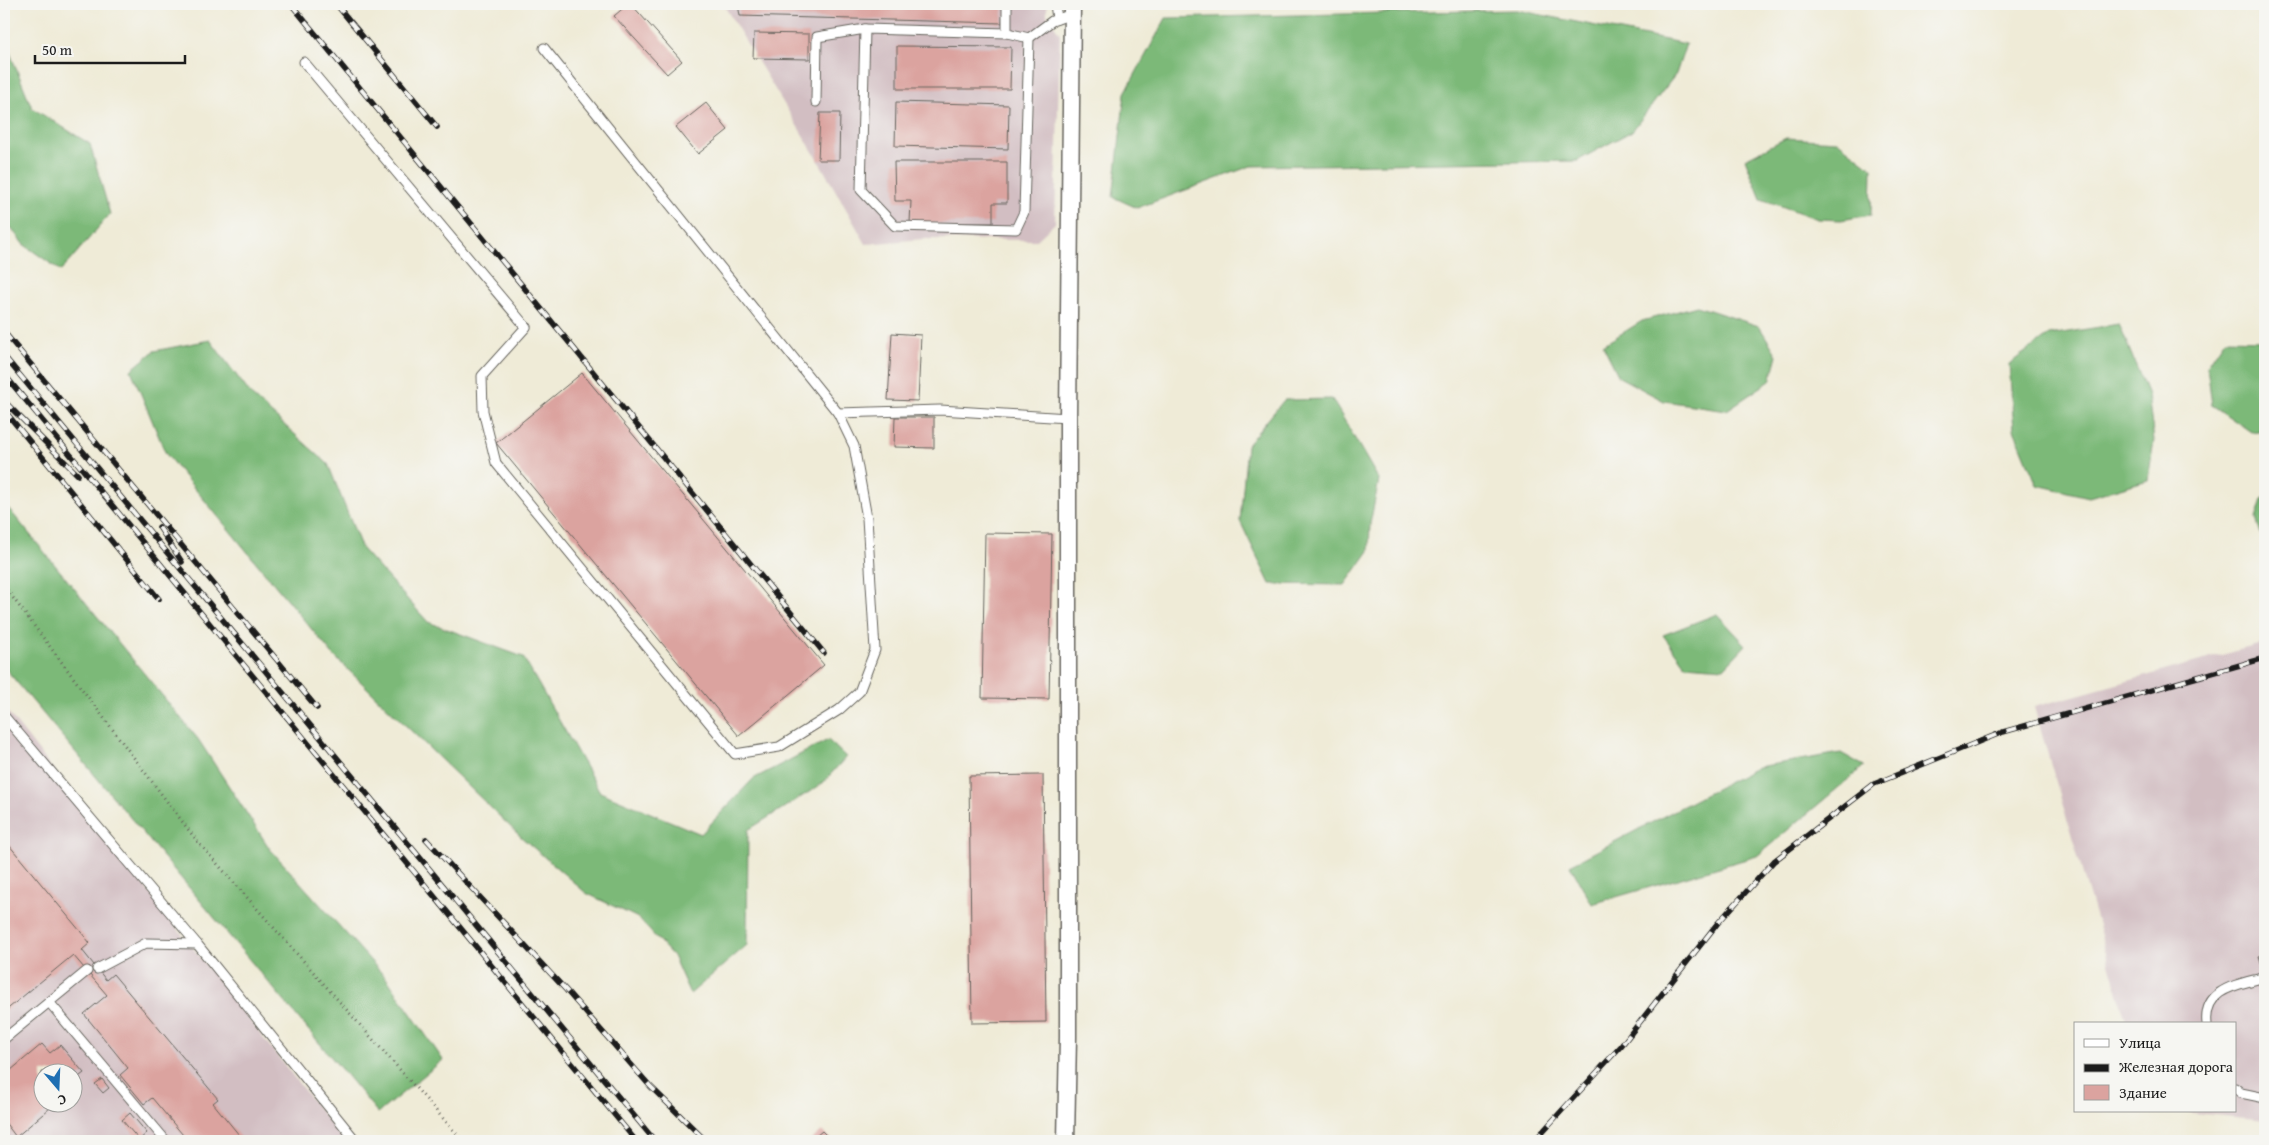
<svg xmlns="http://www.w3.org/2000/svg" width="2269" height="1145" font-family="'Gentium Book Plus',serif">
<rect width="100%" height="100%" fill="#f6f6f2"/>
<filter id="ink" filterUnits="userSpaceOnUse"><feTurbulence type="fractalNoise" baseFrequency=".02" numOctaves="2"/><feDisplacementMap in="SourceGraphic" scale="10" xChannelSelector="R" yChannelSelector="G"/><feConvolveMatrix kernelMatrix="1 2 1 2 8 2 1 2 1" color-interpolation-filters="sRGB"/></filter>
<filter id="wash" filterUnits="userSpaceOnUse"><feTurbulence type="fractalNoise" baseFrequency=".0096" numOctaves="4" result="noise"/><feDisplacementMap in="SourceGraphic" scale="20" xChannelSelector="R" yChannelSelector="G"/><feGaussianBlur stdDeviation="1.12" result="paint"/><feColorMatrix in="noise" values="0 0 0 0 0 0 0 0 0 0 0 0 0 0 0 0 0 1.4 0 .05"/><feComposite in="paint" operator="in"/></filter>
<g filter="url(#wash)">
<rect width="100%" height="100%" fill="#efebd7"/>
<g fill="#d2bec2" fill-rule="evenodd">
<path d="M723,4H1047V15L1060,34L1055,223L1037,240L924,239L866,244L818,160Z"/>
<path d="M2265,643V1120L2175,1111H2235V1024H2127L2034,707Z"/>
<path d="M4,707L344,1141H4ZM42,1072H72V1102H42Z"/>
</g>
<g fill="#7cb978" stroke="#4c6a4a">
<path d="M1517,10L1686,44L1676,74L1632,131L1577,161L1251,166L1137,208L1113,197L1125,93L1166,18Z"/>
<path d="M4,38L32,108L90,144L110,214L61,271L23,244L4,218Z"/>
<path d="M1786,138L1837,141L1872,168L1871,215L1841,220L1818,219L1761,199L1745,159Z"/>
<path d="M1697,306L1759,326L1777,355L1770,381L1727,410L1664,401L1619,377L1603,345L1642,321Z"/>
<path d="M2119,324L2148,395L2154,440L2148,480L2089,497L2037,485L2014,429L2009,364L2049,335Z"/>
<path d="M2225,339L2265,340V430L2251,432L2212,405L2207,366Z"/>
<path d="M210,340L252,396L328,464L362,549L428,622L523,657L600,792L701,834L753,779L828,740L846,757L822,784L748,830L747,945L690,994L673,956L638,918L586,893L520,836L333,655L166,454L131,370L154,351Z"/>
<path d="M1332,399L1379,480L1370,524L1369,551L1345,585L1270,584L1240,521L1247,445L1284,400Z"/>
<path d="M2265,497V540H2263L2256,519L2262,499Z"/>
<path d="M4,503L198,739L270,849L387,979L443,1060L378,1113L4,667Z"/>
<path d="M1717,614L1746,645L1724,668L1685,665L1663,635Z"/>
<path d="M1841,753L1864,766L1757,856L1592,904L1570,865L1758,767Z"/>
</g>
<g id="blocks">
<g fill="#dba39f">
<path d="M628,4H631L682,61L667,74L614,16Z"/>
<path d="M738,4H1003L1002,23L740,16Z"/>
<path d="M754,33L809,34V59L753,58Z"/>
<path d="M897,46L1011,47L1010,89H897Z"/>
<path d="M896,102L1009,105L1008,149L895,146Z"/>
<path d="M706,103L728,130L698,154L676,127Z"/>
<path d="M820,113H840L839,160H818Z"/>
<path d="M894,162H1007V203H993V223H910L911,201H895Z"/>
<path d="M892,333L921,335L918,401L888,400Z"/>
<path d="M582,373L824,665L739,736L496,443Z"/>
<path d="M895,417H934V448L894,447Z"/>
<path d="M985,533L1052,534L1049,699L982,698Z"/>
<path d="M1043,775L1046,1022L972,1023L969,776Z"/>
<path d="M4,839L90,943L82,950L106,980L113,974L218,1099L213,1103L244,1141H188L152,1098L144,1104L120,1075L128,1068L84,1014L107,995L73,955L4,1012Z"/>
<path d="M2265,955V975L2259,956Z"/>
<path d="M42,1044L50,1053L60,1045L84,1073L72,1082V1072H42V1102H57L16,1137L4,1121V1090L6,1088L4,1085V1076Z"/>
<path d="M102,1079L109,1088L103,1093L95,1084Z"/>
<path d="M130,1113L147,1133L139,1140L122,1120Z"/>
<path d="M822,1131L832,1141H810Z"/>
</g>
</g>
</g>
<g filter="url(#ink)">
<use href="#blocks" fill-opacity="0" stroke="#66645d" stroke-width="1"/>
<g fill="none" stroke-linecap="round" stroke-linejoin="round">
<g stroke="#66645d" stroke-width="11">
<g id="service">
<path d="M1007,4V33L1029,38L1052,21L1072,14"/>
<path d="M1055,4L1057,19"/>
<path d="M1007,33L865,29L861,190L895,226L1016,229L1024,212L1029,38"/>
<path d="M304,62L526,327L482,376L483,411L496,463L735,754L779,747L839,710L859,692L875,650L867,518L854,446L838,413L544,48"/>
<path d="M816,102L817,37L865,29"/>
<path d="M838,413L940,410L1068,418"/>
<path d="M4,716L197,944L356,1141"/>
<path d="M97,969L146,943L197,944"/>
<path d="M49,1002L166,1141"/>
<path d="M2207,1024C2203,988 2238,985 2265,977"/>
<path d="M4,1039L87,971"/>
<path d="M2235,1088L2241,1093L2265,1098"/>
</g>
</g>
<g stroke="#66645d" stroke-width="19">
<path id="minor" d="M1066,1141L1068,1037V418L1072,4"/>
</g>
<path stroke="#66645d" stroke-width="3" stroke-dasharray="1 4" stroke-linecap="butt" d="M4,586L197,841L463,1141"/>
<use href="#service" stroke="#fff" stroke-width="9"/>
<use href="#minor" stroke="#fff" stroke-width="16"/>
<g stroke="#1c1c1c" stroke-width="5.5">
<g id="rail">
<path d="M291,4L824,653"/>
<path d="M336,4L437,127"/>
<path d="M4,332L317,708"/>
<path d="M4,356L655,1141"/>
<path d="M4,374L636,1141"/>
<path d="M4,401L78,475"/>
<path d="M4,410L159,599"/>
<path d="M159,527L182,562"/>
<path d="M426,839L565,989L650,1086L706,1141"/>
<path d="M1534,1141L1621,1046L1717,924L1774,861L1874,784L2003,732L2265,658"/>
</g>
</g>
<use href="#rail" stroke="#f6f6f2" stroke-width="4" stroke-dasharray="11" stroke-linecap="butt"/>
</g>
</g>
<rect width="2269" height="1145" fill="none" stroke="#f6f6f2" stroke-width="20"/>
<rect x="2074" y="1022" width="162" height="90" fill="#f6f6f2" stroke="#9f9f9c"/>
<rect x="2084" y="1039" width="25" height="8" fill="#ffffff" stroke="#9f9f9c"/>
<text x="2119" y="1048" font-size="15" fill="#1c1c1c">Улица</text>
<rect x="2084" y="1064" width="25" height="8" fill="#1c1c1c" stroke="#9f9f9c"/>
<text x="2119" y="1072" font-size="15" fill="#1c1c1c">Железная дорога</text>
<rect x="2084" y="1085" width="25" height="15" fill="#dba39f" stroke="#9f9f9c"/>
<text x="2119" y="1098" font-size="15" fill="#1c1c1c">Здание</text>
<g transform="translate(58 1088) rotate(161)"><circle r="24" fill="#f6f6f2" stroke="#9f9f9c"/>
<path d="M0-4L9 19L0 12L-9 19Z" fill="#1f6fb2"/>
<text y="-8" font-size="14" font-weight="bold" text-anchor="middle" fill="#1c1c1c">С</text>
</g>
<path d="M35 55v8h150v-8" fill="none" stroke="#1c1c1c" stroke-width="2.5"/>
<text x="42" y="55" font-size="15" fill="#1c1c1c" stroke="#f6f6f2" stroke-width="4" paint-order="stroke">50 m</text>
</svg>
